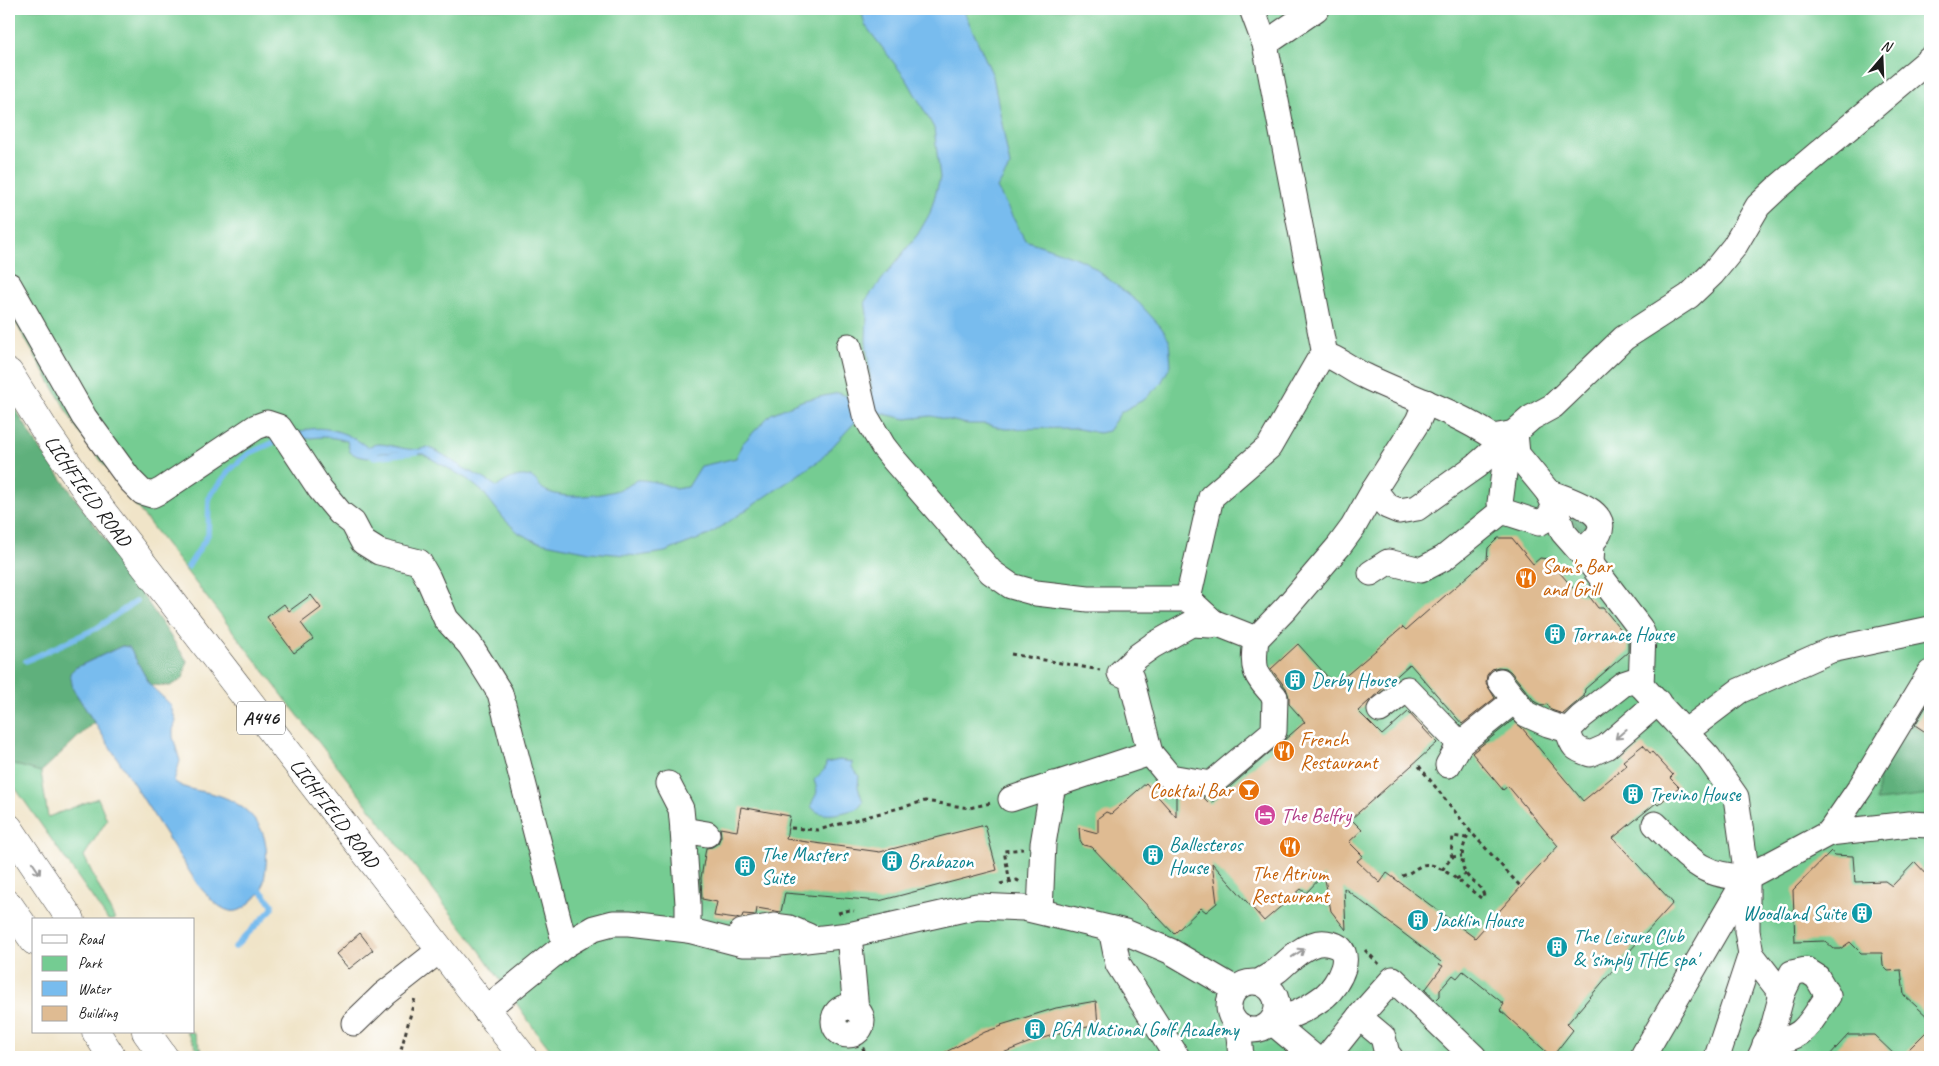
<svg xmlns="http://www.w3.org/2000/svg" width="1939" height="1066" font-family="Caveat,sans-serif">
<rect width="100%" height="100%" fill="#fff"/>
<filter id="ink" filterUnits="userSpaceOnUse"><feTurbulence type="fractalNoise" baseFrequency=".02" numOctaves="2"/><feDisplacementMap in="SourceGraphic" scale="10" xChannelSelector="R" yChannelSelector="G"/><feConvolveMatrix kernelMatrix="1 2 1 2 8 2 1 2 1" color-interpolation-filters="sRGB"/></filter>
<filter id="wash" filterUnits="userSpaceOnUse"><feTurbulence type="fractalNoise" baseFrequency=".0096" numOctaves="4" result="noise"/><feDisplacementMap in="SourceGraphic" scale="20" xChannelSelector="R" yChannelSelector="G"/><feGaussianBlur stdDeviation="1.12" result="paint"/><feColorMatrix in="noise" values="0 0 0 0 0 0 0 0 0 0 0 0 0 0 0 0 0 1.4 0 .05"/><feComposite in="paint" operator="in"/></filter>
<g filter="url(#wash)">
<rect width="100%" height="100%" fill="#f0e4c8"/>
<g fill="#74cc92" stroke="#487457">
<path d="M9,9H1930V1057H556L535,1030L480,951L79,432L9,311Z"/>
<path d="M9,763L41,772L48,817L98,798L107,820L84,856L115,920H108L9,779Z"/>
<path d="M186,1032H193L205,1057H203Z"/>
</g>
<g fill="#5fb07c" stroke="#3e664c">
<path d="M9,398L36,443L114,552L187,661L183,679L170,686L150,685L129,647L122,646L75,668L73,689L94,722L41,772L9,763V491L16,484L9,470Z"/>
<path d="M1568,508L1590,518V533C1578,531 1571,519 1568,508Z"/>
<path d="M1882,723L1930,726V795L1877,801Z"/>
</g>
<g fill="#78bcee" stroke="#4a6c85">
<path d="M861,9H963L993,76L1010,166L997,188L1025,240L1069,255L1088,263L1139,303L1161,327L1169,339L1171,365L1161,383L1145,399L1121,412L1108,431L1099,433L1073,428L1005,429L985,424H967L931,416L906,419L875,412L856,421L820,460L709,535L665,552L639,556L590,552L535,541L519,533L505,520L483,492L467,479L423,454L398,452L381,453L368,458L357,456L350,452L347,441C330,436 318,436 301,440L297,433C320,422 348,432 367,447C370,446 375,444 378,444C393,444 412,454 427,447C444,453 453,463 469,471C479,476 488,480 497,487C505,481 515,475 525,476C537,477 536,483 543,489C561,502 621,496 636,480C646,479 667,484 675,489L688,487L701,466L736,458L742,444L771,414L804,400L839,393L849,397L872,393L866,341L867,314L865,301L918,234L930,213L940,178L934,128L907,80L865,25Z"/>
<path d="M122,646L129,647L150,685L170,704L176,721L173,730V737L180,761L174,781C186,791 200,790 214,794C234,799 256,814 263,834C270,851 265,875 262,892C254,897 249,906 240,910C224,917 207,895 198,885L73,689L70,673L75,668Z"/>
<path d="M839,760L852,762V767L859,776L858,787L863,802L859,808C845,812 820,821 811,806C815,792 820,797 814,780L825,769L826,763Z"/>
</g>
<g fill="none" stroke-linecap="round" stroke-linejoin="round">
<g stroke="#78bcee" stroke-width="5.5">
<path d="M368,454L375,457L417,452"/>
<path d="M188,567L208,535L209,497L230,470L248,454L281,439"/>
<path d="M26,661L97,628L136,601"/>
<path d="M235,947L272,909V904L262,892"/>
</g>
</g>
<g id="blocks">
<g fill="#dfbb92">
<path d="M1498,538H1512L1533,564L1540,558L1548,559L1579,595L1589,596L1598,608H1603L1628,638V652L1585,689L1584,696L1563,714L1551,710L1547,704L1543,706L1535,702L1511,672L1506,668L1498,667L1492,669L1487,675L1486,683L1495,698L1462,724L1410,664L1358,711L1382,735L1408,712L1437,743L1351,819L1362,830L1349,842L1363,856L1357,861L1380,883L1387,873L1475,938L1558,846L1508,786L1503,790L1472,753L1513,720L1522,728L1583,801L1627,765L1623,761L1643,745L1650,753L1652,752L1673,775L1670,778L1679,787L1658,805L1656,803L1613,838L1673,903L1618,964L1567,1024L1573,1030L1552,1057L1500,1010L1504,1004L1463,971L1457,978L1453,975L1440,990V996L1436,1000L1425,990L1443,966L1439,964L1441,962L1344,888L1346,930L1331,911L1324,874L1306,893L1301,889L1264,921L1212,863L1217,903L1206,912L1201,908L1174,934L1092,847L1083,845L1080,840L1079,828L1098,833V818L1106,812L1111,814L1146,783L1176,817V793L1203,797L1210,804L1305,722L1289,704V697L1286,688L1271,669L1298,644L1335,685L1403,627L1406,630L1487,559L1488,548Z"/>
<path d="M311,595L321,608L301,623L313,639L294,653L267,617L284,604L289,611Z"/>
<path d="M1930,700V735L1915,725Z"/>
<path d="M741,807L790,816L786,839L880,852L985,825L997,870L879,901L785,893L781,912L757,908L756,915L743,914L742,917L736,919L714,916L717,902L702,899L701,878L706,848L712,847L718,843L721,836L720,828L737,831Z"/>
<path d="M1831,851L1834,855L1853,856L1855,882L1885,881L1892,886L1915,862L1930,878V1019L1904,995L1901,970L1888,971L1883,966L1882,953H1861L1850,942L1840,949H1834L1825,941L1795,942L1793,890Z"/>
<path d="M360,933L373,950L349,969L336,954Z"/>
<path d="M1096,1001L1098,1025L1062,1032L1028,1043L993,1057H936L985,1032L1002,1026L1001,1025L1056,1008Z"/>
<path d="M1930,1028V1057H1901Z"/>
<path d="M1848,1035H1874L1897,1057H1828Z"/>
</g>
</g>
</g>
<g filter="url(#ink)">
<use href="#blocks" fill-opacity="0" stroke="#3c3a36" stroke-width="1"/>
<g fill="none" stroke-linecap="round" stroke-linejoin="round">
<g stroke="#3c3a36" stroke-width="27">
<g id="minor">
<path d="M1252,9L1265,44L1325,355"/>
<path d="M1265,44L1316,9"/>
<path d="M9,285L84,417L130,480L142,492L152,495L162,490L256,427L267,423L279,427L320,489L340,513L353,523L363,542L379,552L419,562L428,578L446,619L470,645L500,693L565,945"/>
<path d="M849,346L865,415L883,446L894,460L991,572L1011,586L1036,593L1088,599H1188L1211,497L1269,447L1319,360L1325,355C1336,357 1353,371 1365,376C1408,397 1453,410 1493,437L1515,433L1517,454L1548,492L1555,506L1563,532L1591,564L1640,628L1643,635L1641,685"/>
<path d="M1374,490L1418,421L1426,402"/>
<path d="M1548,492C1567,499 1622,514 1592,542L1591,564"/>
<path d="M1502,511L1500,503L1505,465V453L1514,435"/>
<path d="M1371,573L1388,562L1421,570L1444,558L1502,511L1539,523L1548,518L1555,506"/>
<path d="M1256,639L1286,608L1339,546L1353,527L1374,490L1387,506L1399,511L1417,508L1476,466L1531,418L1553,406L1624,338L1689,296L1712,274L1734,247L1758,206L1776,189L1930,59"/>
<path d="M1500,681L1526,714L1548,724L1568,730"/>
<path d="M1658,702L1606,747L1590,754C1575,749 1572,747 1568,730L1581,717L1623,684L1632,681L1641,685L1708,757L1736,797L1747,877V931L1751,954L1782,994L1773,1028L1760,1057"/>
<path d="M1380,710L1407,689L1460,744"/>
<path d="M1685,732L1739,691L1831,650L1930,629"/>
<path d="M1150,753L1170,777L1211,784L1274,731L1275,697C1254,673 1252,671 1256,639L1213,622"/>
<path d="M1448,765L1460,744L1515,700"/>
<path d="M668,784L681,809L683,830"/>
<path d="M1011,799L1150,753L1131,678L1120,673L1138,656L1152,646L1191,624L1211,625L1213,622L1188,599"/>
<path d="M1655,824C1688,856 1698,877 1747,877"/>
<path d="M1829,833L1909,824L1930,825"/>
<path d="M1040,911L1043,844L1053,784"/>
<path d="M1111,929L1118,964L1177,1057"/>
<path d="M688,930V904L683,830L707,834"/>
<path d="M849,935L856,1010"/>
<path d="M739,938L742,932L774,926L789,928L808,936"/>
<circle cx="1253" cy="1006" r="24"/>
<path d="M1259,982C1265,978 1273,974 1278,970C1290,960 1298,950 1312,945C1319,942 1324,942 1331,944C1358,950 1338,985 1325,996C1314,1004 1301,1013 1288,1016L1277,1010"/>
<circle cx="848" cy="1021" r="14"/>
<path d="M485,1010L565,945L594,928L613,923H629L688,930L742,944H771L849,935L977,906L1024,908L1125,932L1170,951L1235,989"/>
<path d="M1359,1017L1383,1037L1387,1054L1390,1057"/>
<path d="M1234,1021L1239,1036L1241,1057"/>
<path d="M1272,1022L1314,1057"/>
<path d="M354,1023L384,994L440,950"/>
<path d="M1765,1044C1806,1038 1806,1028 1828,996L1817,977L1806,970L1792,973L1782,994"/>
<path d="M1644,1054L1747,877L1829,833L1860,788L1930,673"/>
<path d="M1327,1057L1359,1017L1393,979L1474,1057"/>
<path d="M1717,1057L1751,954"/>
</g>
</g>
<g stroke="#3c3a36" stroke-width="29">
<g id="highway">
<path id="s1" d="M9,373L46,432L86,490L523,1057"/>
<path d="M9,828L71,920"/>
<path d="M9,905L34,941"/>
<path d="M96,1032L112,1057"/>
<path d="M146,1032L164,1057"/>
</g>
</g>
<g stroke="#3c3a36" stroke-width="3" stroke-dasharray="4 4" stroke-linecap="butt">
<path d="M1011,654L1100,670"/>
<path d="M1419,766L1471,832L1520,886"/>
<path d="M791,828L818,830L925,801L969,808L991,803"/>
<path d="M1452,857L1462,856"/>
<path d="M1442,870L1452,857L1451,853L1453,836L1466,838"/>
<path d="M1402,876C1410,874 1415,868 1423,865C1437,860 1469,889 1481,898L1484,896C1482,885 1472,883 1466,874C1459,863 1462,842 1471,832"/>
<path d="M1456,879L1466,874"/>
<path d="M1010,882L1004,851L1023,849"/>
<path d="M1000,884L1017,880L1020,882"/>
<path d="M838,913L850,910L854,911"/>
<path d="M1365,950L1380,965"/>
<path d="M856,1033L867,1057"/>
<path d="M399,1057L415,998"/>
</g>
<use href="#minor" stroke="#fff" stroke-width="25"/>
<use href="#highway" stroke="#fff" stroke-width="28"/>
</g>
<defs><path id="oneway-shaft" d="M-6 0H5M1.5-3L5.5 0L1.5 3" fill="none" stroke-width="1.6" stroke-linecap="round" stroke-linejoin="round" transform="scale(1.25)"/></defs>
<g stroke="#999">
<use href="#oneway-shaft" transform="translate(1621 734) rotate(139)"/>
<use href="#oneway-shaft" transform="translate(36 868) rotate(56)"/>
<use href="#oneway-shaft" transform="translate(1298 953) rotate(-34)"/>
</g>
</g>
<defs>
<g id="restaurant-disc" transform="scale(1.125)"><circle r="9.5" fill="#e8710a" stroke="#fff"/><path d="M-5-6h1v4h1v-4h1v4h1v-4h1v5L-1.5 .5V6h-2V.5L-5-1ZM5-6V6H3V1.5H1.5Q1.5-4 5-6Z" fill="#fff"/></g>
<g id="building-disc" transform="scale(1.125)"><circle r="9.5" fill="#0f9aa8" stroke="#fff"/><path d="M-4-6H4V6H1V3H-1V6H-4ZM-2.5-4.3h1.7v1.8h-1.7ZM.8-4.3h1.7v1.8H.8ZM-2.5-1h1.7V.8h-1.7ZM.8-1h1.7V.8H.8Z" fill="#fff"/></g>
<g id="bar-disc" transform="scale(1.125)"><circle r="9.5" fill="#e8710a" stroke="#fff"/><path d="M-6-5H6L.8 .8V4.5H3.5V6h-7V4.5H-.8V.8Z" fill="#fff"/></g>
<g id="hotel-disc" transform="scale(1.125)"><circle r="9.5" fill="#d1479c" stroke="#fff"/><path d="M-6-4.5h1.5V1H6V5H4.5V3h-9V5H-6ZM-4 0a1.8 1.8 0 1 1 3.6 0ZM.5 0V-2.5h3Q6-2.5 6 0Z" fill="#fff"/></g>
</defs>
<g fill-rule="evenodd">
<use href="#restaurant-disc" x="1526" y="578"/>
<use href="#building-disc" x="1555" y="634"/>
<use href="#building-disc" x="1295" y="680"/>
<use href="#restaurant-disc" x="1284" y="751"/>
<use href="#bar-disc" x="1249" y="790"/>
<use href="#building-disc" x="1633" y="794"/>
<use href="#hotel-disc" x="1265" y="815"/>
<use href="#restaurant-disc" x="1290" y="847"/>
<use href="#building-disc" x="1153" y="855"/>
<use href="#building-disc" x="892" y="861"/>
<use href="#building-disc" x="745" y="866"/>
<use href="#building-disc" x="1862" y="913"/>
<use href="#building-disc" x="1418" y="920"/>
<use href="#building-disc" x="1557" y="947"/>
<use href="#building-disc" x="1035" y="1029"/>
</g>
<g text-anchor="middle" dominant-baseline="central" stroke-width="5" stroke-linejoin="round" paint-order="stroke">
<rect fill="#fff" stroke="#606060" stroke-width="1" x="237" y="701.5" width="48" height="33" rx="4"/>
<g font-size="19" font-weight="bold" fill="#1c1c1c">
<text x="261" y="718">A446</text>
</g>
<g font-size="20" fill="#1c1c1c" stroke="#fff">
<text stroke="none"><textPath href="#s1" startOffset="142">LICHFIELD ROAD</textPath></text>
<text stroke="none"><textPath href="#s1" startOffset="548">LICHFIELD ROAD</textPath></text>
</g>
<g font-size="20" fill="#c56008" stroke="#fff" text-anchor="start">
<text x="1542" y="566">Sam's Bar<tspan x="1542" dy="23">and Grill</tspan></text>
<text x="1300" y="739">French<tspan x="1300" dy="23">Restaurant</tspan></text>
<text x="1233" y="790" text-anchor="end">Cocktail Bar</text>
<text x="1290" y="873" text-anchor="middle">The Atrium<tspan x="1290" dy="23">Restaurant</tspan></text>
</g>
<g font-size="20" fill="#0d838f" stroke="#fff" text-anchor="start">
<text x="1571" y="634">Torrance House</text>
<text x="1311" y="680">Derby House</text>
<text x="1649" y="794">Trevino House</text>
<text x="1169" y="844">Ballesteros<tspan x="1169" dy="23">House</tspan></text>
<text x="761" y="854">The Masters<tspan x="761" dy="23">Suite</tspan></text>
<text x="908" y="861">Brabazon</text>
<text x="1846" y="913" text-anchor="end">Woodland Suite</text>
<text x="1434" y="920">Jacklin House</text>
<text x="1573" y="936">The Leisure Club<tspan x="1573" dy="23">&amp; 'simply THE spa'</tspan></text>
<text x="1051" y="1029">PGA National Golf Academy</text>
</g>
<g font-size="20" fill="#b23c85" stroke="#fff" text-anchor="start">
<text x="1281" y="815">The Belfry</text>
</g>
</g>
<rect width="1939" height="1066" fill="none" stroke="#fff" stroke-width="30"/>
<rect x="32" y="918" width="162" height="115" fill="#ffffff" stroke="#a4a4a4"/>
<rect x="42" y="935" width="25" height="8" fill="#ffffff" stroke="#a4a4a4"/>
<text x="78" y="944" font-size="15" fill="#1c1c1c">Road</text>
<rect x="42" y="956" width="25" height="15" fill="#74cc92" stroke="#a4a4a4"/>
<text x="78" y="968" font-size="15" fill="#1c1c1c">Park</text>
<rect x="42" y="981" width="25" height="15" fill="#78bcee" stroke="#a4a4a4"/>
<text x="78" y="994" font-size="15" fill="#1c1c1c">Water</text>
<rect x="42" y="1006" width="25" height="15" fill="#dfbb92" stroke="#a4a4a4"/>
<text x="78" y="1018" font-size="15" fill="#1c1c1c">Building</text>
<g transform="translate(1882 58) rotate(19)" stroke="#ffffff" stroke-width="4" paint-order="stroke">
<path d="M0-4L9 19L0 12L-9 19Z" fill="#1c1c1c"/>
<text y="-8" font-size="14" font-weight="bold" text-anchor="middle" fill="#1c1c1c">N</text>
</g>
</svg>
